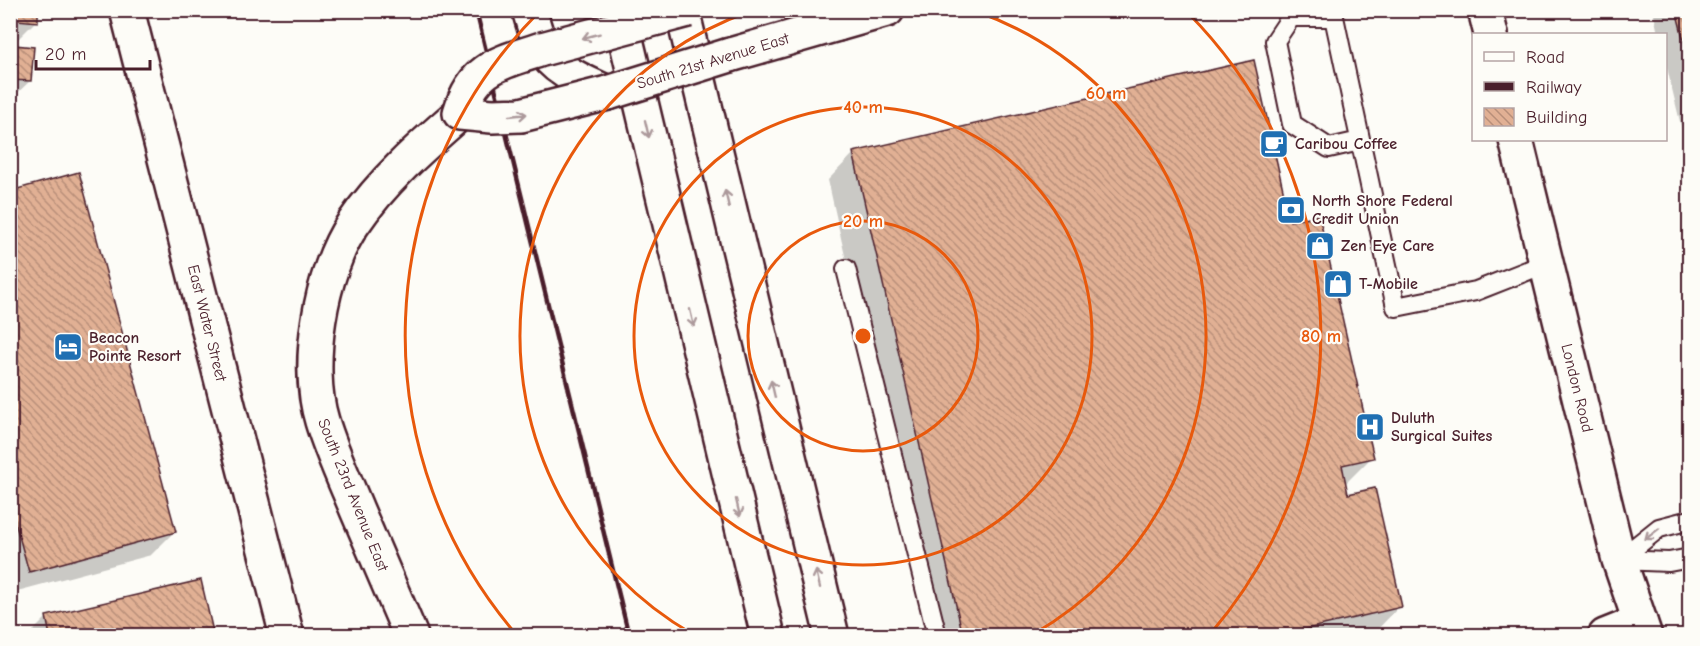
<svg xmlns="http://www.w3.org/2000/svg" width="1700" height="646" font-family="'Comic Neue',sans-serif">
<defs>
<pattern id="building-back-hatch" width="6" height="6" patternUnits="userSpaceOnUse" patternTransform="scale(1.5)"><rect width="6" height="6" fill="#e1b094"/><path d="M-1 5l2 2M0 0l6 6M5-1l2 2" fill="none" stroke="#b88f79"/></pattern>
</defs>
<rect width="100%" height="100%" fill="#fdfcf7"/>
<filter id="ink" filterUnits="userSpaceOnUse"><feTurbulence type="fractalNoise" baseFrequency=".0167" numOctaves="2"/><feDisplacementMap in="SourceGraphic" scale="12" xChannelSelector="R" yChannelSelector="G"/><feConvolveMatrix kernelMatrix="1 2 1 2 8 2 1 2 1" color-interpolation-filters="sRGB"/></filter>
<g filter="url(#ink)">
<g fill="#0003">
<path d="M10,10L36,21L13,44L30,81L10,100Z"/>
<path d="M1653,10H1690V163L1666,64V34H1658Z"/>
<path d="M854,153L1289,223L1372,457L1345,484L1347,495L1400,606L1374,633L1361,636H930L828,180Z"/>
<path d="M10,193L174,532L151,555L10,593Z"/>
<path d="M47,617L213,636H28Z"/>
</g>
<g fill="url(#building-back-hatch)" stroke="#4a1f2b" stroke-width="1.5">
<path d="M10,10H38V22L17,20L15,45L34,47L31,81L10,80Z"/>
<path d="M1676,10H1690V65Z"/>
<path d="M1254,60L1290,221L1319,215L1374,458L1342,465L1348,494L1375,488L1402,607L1276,636H963L853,152Z"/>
<path d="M79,172L176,532L29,572L10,504V191Z"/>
<path d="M201,580L214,636H50L46,616Z"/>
</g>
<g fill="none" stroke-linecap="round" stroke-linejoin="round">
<g stroke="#4a1f2b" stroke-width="22">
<g id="lane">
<path d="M1360,141L1329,148L1292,124L1275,41L1291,17H1334L1396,307L1476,291L1547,263"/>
<path d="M846,269L937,636"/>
<path d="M1619,560L1659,528L1690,520"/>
<path d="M1619,560L1669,562L1690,558"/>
</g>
</g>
<g stroke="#4a1f2b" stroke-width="38">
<g id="street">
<path d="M127,10L287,636"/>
<path d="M411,636C393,594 375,552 357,510C345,481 331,451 322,421C305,366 320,272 353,224C382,181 421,147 460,113"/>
<path d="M1605,636L1640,622"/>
</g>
</g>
<g stroke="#4a1f2b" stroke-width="38">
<g id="secondary">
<path d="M1485,10L1491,34"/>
<path d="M730,55L887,10"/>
<path d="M1516,140L1619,560L1645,636"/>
</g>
</g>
<g stroke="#4a1f2b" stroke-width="38">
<g id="highway">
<path d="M529,10C533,22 536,36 542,47C554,71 585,82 608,93"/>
<path d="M619,10L768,636"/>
<path d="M682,10L832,636"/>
<path d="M838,24L847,10"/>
</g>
</g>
<use href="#lane" stroke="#fdfcf7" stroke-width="18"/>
<use href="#street" stroke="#fdfcf7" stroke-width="33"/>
<use href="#secondary" stroke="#fdfcf7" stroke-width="33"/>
<use href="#highway" stroke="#fdfcf7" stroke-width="33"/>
<path stroke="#4a1f2b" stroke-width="4.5" d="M476,10L629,636"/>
<g stroke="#4a1f2b" stroke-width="38" stroke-linecap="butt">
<path id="street-bridge" d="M542,49C500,63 474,66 460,113L492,116L521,115L608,93"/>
</g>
<g stroke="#4a1f2b" stroke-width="38" stroke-linecap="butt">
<g id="secondary-bridge">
<path d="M542,49L688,10"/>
<path d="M608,93L730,55"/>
</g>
</g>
<use href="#street-bridge" stroke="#fdfcf7" stroke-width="33"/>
<use href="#secondary-bridge" stroke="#fdfcf7" stroke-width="33"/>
</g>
<defs><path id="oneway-shaft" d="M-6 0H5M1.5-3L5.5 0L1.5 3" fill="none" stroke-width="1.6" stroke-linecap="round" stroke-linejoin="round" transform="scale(1.5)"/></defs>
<g stroke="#ac999b">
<use href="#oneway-shaft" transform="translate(591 36) rotate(165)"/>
<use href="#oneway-shaft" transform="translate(518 115) rotate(-6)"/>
<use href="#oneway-shaft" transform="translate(647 129) rotate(77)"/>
<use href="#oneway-shaft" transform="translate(727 199) rotate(-103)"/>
<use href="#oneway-shaft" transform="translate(692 318) rotate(77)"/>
<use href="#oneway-shaft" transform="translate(773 389) rotate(-103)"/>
<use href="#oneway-shaft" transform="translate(738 508) rotate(77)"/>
<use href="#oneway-shaft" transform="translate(1652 534) rotate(142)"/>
<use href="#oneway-shaft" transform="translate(818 579) rotate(-103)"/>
</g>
</g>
<g fill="none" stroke="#e8590c" stroke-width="3">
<circle cx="863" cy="336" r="115"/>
<circle cx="863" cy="336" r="229"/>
<path d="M694 635A344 344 0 0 1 751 11M975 11A344 344 0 0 1 1032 635"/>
<path d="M515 633A458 458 0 0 1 539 12M1187 12A458 458 0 0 1 1211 633"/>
</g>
<defs>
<g id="cafe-square" transform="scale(1.5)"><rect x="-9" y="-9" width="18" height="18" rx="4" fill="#1f6fb2" stroke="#fdfcf7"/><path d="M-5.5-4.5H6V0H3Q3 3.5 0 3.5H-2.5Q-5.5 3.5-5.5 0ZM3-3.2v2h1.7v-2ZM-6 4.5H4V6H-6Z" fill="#fff"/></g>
<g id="bank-square" transform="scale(1.5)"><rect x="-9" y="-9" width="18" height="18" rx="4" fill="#1f6fb2" stroke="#fdfcf7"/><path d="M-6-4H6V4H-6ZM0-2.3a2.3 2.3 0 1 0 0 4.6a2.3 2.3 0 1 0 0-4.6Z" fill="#fff"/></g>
<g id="shop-square" transform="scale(1.5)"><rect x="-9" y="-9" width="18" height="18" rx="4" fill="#1f6fb2" stroke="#fdfcf7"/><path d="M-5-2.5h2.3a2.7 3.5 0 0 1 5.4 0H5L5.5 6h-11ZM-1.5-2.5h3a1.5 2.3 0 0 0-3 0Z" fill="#fff"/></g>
<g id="hotel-square" transform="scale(1.5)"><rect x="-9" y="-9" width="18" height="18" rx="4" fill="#1f6fb2" stroke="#fdfcf7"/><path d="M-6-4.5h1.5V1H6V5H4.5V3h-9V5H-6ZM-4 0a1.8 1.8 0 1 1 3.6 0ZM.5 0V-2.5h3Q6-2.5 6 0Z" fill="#fff"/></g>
<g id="hospital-square" transform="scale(1.5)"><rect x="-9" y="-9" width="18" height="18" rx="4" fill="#1f6fb2" stroke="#fdfcf7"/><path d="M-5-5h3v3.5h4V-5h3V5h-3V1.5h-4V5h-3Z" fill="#fff"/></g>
</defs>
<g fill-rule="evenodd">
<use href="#cafe-square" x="1274" y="144"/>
<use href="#bank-square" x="1291" y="210"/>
<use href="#shop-square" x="1320" y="246"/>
<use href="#shop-square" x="1338" y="284"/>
<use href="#hotel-square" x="68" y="347"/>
<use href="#hospital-square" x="1370" y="427"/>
</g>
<g text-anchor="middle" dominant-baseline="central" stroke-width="4.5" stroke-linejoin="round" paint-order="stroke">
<g font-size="16" fill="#4a1f2b" stroke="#fdfcf7">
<text transform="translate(713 61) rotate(-17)">South 21st Avenue East</text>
<text transform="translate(207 323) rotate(76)">East Water Street</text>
<text transform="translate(1577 388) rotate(76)">London Road</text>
<text transform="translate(353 495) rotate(68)">South 23rd Avenue East</text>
</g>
<g font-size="16" font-weight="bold" fill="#4a1f2b" stroke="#fdfcf7" text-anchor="start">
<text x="1295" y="144">Caribou Coffee</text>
<text x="1312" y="201">North Shore Federal<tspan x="1312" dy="18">Credit Union</tspan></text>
<text x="1341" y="246">Zen Eye Care</text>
<text x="1359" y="284">T-Mobile</text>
<text x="89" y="338">Beacon<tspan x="89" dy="18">Pointe Resort</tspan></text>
<text x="1391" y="418">Duluth<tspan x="1391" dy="18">Surgical Suites</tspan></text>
</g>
</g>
<circle cx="863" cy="336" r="9" fill="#e8590c" stroke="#fdfcf7" stroke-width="3"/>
<g font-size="18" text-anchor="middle" font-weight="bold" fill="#e8590c" stroke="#fdfcf7" stroke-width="4.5" stroke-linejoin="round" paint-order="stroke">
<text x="1106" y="99">60 m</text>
<text x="863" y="113">40 m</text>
<text x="863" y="227">20 m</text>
<text x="1321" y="342">80 m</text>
</g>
<rect width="1700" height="646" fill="none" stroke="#fdfcf7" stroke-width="36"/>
<rect x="18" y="18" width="1664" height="610" fill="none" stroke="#4a1f2b" stroke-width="2" filter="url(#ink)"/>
<rect x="1472" y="33" width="195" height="108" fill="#fdfcf7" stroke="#b5a4a5" stroke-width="1.5"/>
<rect x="1484" y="52" width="30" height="9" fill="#fdfcf7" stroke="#b5a4a5" stroke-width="1.5"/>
<text x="1526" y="63" font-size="18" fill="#4a1f2b">Road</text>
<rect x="1484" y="82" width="30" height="9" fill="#4a1f2b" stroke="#b5a4a5" stroke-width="1.5"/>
<text x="1526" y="93" font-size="18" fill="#4a1f2b">Railway</text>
<rect x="1484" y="108" width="30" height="18" fill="url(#building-back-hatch)" stroke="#b5a4a5" stroke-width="1.5"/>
<text x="1526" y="123" font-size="18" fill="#4a1f2b">Building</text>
<path d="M36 60v9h114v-9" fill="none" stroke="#4a1f2b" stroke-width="3"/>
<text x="45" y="60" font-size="18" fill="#4a1f2b" stroke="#fdfcf7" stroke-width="4.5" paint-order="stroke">20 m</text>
</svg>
